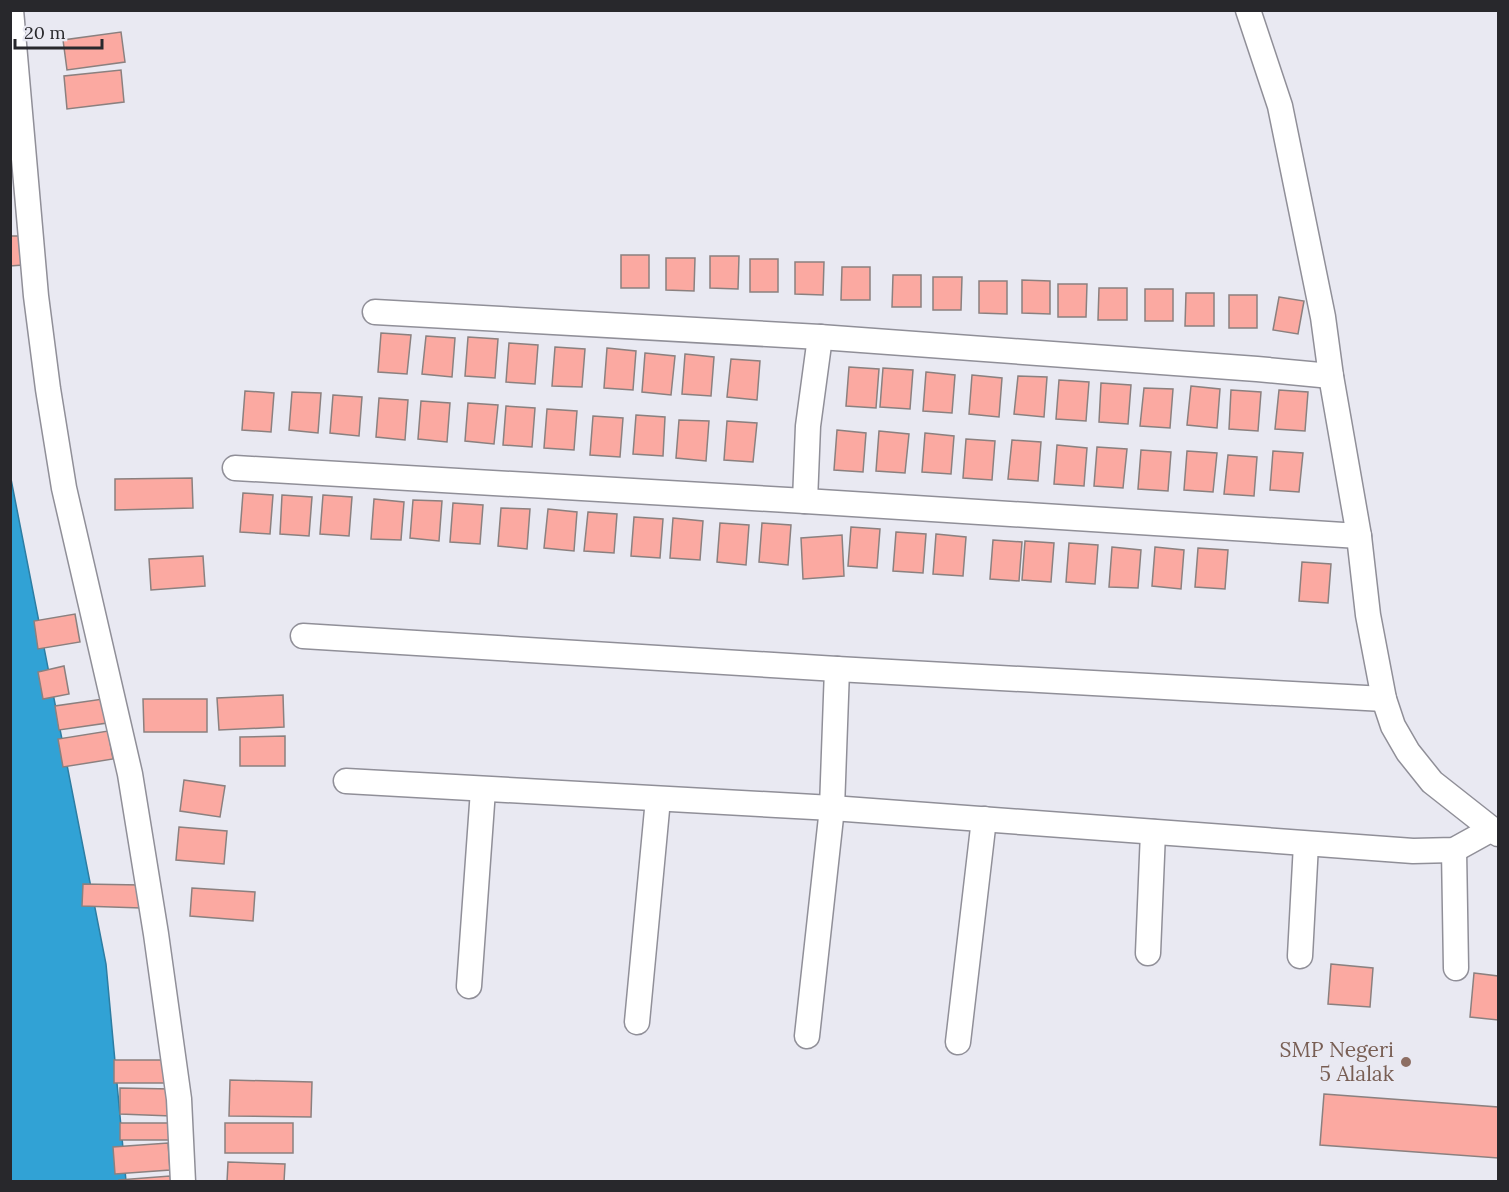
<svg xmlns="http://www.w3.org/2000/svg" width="1509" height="1192" viewBox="0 0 1509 1192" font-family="Lora,serif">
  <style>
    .water { fill: #31a2d5; stroke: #2e7da2; stroke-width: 1.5 }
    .building { fill: #fba9a1; stroke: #8b807f; stroke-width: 1.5 }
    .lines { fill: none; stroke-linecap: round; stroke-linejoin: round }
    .minor-casing { stroke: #908f98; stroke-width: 27 }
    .minor { stroke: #fff; stroke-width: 24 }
    .education-dot { fill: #8d6e63; stroke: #e9e9f2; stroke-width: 2 }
    .labels { text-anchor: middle; stroke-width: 5; stroke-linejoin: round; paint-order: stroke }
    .education-label { font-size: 21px; fill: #785e54; stroke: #e9e9f2; text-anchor: end }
  </style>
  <rect width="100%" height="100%" fill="#e9e9f2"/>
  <!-- water -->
  <path class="water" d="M10 474 106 964 126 1181H11Z"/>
  <!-- building -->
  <g class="building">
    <path d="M121 32 125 62 67 70 63 40Z"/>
    <path d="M121 70 124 102 67 109 64 76Z"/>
    <path d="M10 236H21L23 265 10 266Z"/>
    <rect x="621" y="255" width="28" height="33"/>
    <path d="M710 256H739L738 289 710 288Z"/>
    <path d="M666 258H695L694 291 666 290Z"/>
    <rect x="750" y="259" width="28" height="33"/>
    <path d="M795 262H824L823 295 795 294Z"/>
    <path d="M842 267H870V300H841Z"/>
    <path d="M893 275H921V307H892Z"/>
    <path d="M933 277H962L961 310H933Z"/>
    <path d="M1022 280 1050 281V314L1022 313Z"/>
    <path d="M979 281H1007V314L979 313Z"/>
    <path d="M1058 284H1087L1086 317H1058Z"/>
    <path d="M1099 288H1127V320H1098Z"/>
    <rect x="1145" y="289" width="28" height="32"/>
    <path d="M1186 293H1214V326H1185Z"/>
    <rect x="1229" y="295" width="28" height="33"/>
    <path d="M1279 297 1304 301 1298 334 1273 330Z"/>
    <path d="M381 333 411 335 407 374 378 372Z"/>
    <path d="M426 336 455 338 452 377 422 374Z"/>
    <path d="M468 337 498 339 495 378 465 376Z"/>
    <path d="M509 343 538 345 535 384 506 382Z"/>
    <path d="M555 347 585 349 582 387 552 386Z"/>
    <path d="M607 348 636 351 633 390 604 388Z"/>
    <path d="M645 353 675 356 671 395 642 392Z"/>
    <path d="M685 354 714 357 711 396 682 394Z"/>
    <path d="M731 359 760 361 757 400 727 397Z"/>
    <path d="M849 367 879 369 876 408 846 406Z"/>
    <path d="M883 368 913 370 910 409 880 407Z"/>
    <path d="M926 372 955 375 952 413 923 411Z"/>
    <path d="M972 375 1002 378 999 417 969 414Z"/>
    <path d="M1018 376 1047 377 1044 417 1014 414Z"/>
    <path d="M1059 380 1089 382 1086 421 1056 419Z"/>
    <path d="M1101 383 1131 385 1128 424 1099 422Z"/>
    <path d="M1191 386 1220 389 1217 428 1187 425Z"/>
    <path d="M1144 388 1173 389 1170 428 1140 426Z"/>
    <path d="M1231 390 1261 392 1258 431 1229 429Z"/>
    <path d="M1279 390 1308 392 1305 431 1275 429Z"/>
    <path d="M245 391 274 393 271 432 242 430Z"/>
    <path d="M292 392 321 393 318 433 289 430Z"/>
    <path d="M333 395 362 397 359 436 330 433Z"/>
    <path d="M379 398 408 400 405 440 376 437Z"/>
    <path d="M421 401 450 403 447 442 418 439Z"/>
    <path d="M468 403 498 405 494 444 465 441Z"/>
    <path d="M506 406 535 408 532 447 503 445Z"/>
    <path d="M547 409 577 411 574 450 544 448Z"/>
    <path d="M636 415 665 417 663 456 633 454Z"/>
    <path d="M593 416 623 418 620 457 590 455Z"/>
    <path d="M679 420 709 421 706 461 676 458Z"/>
    <path d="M727 421 757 423 753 462 724 460Z"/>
    <path d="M837 430 866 433 863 472 834 470Z"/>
    <path d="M879 431 909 434 905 473 876 471Z"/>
    <path d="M925 433 954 436 951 474 922 472Z"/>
    <path d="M966 439 995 441 992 480 963 478Z"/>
    <path d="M1012 440 1041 442 1038 481 1008 479Z"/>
    <path d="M1057 445 1087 448 1084 486 1054 484Z"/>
    <path d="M1097 447 1127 449 1123 488 1094 486Z"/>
    <path d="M1141 450 1171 452 1168 491 1138 489Z"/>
    <path d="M1187 451 1217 453 1213 492 1184 490Z"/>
    <path d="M1273 451 1303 453 1299 492 1270 490Z"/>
    <path d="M1228 455 1257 457 1254 496 1224 494Z"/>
    <path d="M192 478 193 508 115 510V479Z"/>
    <path d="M243 493 273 495 270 534 240 532Z"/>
    <path d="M282 495 312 497 309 536 280 534Z"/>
    <path d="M323 495 352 497 349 536 320 534Z"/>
    <path d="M374 499 404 502 401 540 371 539Z"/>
    <path d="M413 500 442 501 439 541 410 538Z"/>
    <path d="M453 503 483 505 480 544 450 542Z"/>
    <path d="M501 508 530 509 527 549 498 546Z"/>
    <path d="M548 509 577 512 574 551 544 548Z"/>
    <path d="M588 512 617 514 614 553 584 551Z"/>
    <path d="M634 517 663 519 660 558 631 556Z"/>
    <path d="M673 518 703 521 700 560 670 558Z"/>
    <path d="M720 523 749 525 746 565 717 562Z"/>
    <path d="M762 523 791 525 788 565 759 562Z"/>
    <path d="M851 527 880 529 877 568 848 566Z"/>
    <path d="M896 532 926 534 923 573 893 571Z"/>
    <path d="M936 534 966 537 963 576 933 574Z"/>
    <path d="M842 535 844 576 803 579 801 538Z"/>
    <path d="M993 540 1022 542 1019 581 990 579Z"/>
    <path d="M1025 541 1054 543 1051 582 1022 580Z"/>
    <path d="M1069 543 1098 545 1095 584 1066 582Z"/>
    <path d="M1112 547 1141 550 1138 588 1109 587Z"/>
    <path d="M1155 547 1184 550 1181 589 1152 586Z"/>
    <path d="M1198 548 1228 550 1225 589 1195 587Z"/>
    <path d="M203 556 205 586 151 590 149 559Z"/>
    <path d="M1302 562 1331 564 1328 603 1299 601Z"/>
    <path d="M75 614 80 642 38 649 34 621Z"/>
    <path d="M64 666 69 694 43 699 38 672Z"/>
    <path d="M283 695 284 727 219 730 217 698Z"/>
    <path d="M103 699 107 723 59 730 55 706Z"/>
    <path d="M143 699H207V732H144Z"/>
    <path d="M108 731 113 759 63 767 58 739Z"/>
    <path d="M285 736V766H240V737Z"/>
    <path d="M184 780 225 786 220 817 180 811Z"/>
    <path d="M179 827 227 831 224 864 176 860Z"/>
    <path d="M83 884 141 885V908L82 906Z"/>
    <path d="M192 888 255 892 253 921 190 916Z"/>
    <path d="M1331 964 1373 968 1370 1007 1328 1004Z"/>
    <path d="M1474 973 1498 976V1020L1470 1017Z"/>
    <path d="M114 1060H171L172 1083H114Z"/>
    <path d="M230 1080 312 1082 311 1117 229 1116Z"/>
    <path d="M120 1088 171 1089V1116L120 1114Z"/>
    <path d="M1324 1094 1498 1107V1158L1320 1145Z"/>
    <path d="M120 1123H174L175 1140H120Z"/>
    <rect x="225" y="1123" width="68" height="30"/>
    <path d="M168 1143 170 1170 115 1174 113 1147Z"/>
    <path d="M228 1162 285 1164 284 1182H227Z"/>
    <path d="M170 1176 171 1182H119V1180Z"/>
  </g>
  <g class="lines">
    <!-- minor casing -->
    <g class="minor-casing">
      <g id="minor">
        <path d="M11 10 36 296 48 389 64 488 130 774 156 934 179 1099 183 1182"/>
        <path d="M1248 10 1280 106 1323 317 1331 376 1359 536 1368 615 1384 699 1393 726 1408 752 1432 782 1498 834"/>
        <path d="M375 312 820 337 1257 369 1331 376"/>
        <path d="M235 468 805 501 1359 536"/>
        <path d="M805 501 808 426 820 337"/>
        <path d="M303 636 837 669 1384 699"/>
        <path d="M346 781 832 808 1413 851 1454 850 1492 829"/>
        <path d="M1454 850 1456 968"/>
        <path d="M1148 953 1153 832"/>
        <path d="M1300 956 1306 844"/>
        <path d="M469 986 483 790"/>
        <path d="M637 1022 658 799"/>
        <path d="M807 1036 832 808 837 669"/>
        <path d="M958 1042 984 819"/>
      </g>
    </g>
    <!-- minor -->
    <use href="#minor" class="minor"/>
  </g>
  <!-- markers -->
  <circle class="education-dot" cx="1406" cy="1062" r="6"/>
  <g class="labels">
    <!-- education labels -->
    <g class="education-label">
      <text x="1394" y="1057">SMP Negeri<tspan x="1394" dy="24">5 Alalak</tspan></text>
    </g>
  </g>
  <!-- border -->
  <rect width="1509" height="1192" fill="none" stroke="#28282c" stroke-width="24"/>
  <!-- scale -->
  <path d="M15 39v9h87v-9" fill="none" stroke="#28282c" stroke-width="3"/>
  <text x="24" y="39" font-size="18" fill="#28282c" stroke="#e9e9f2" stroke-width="4.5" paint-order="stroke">20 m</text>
</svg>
